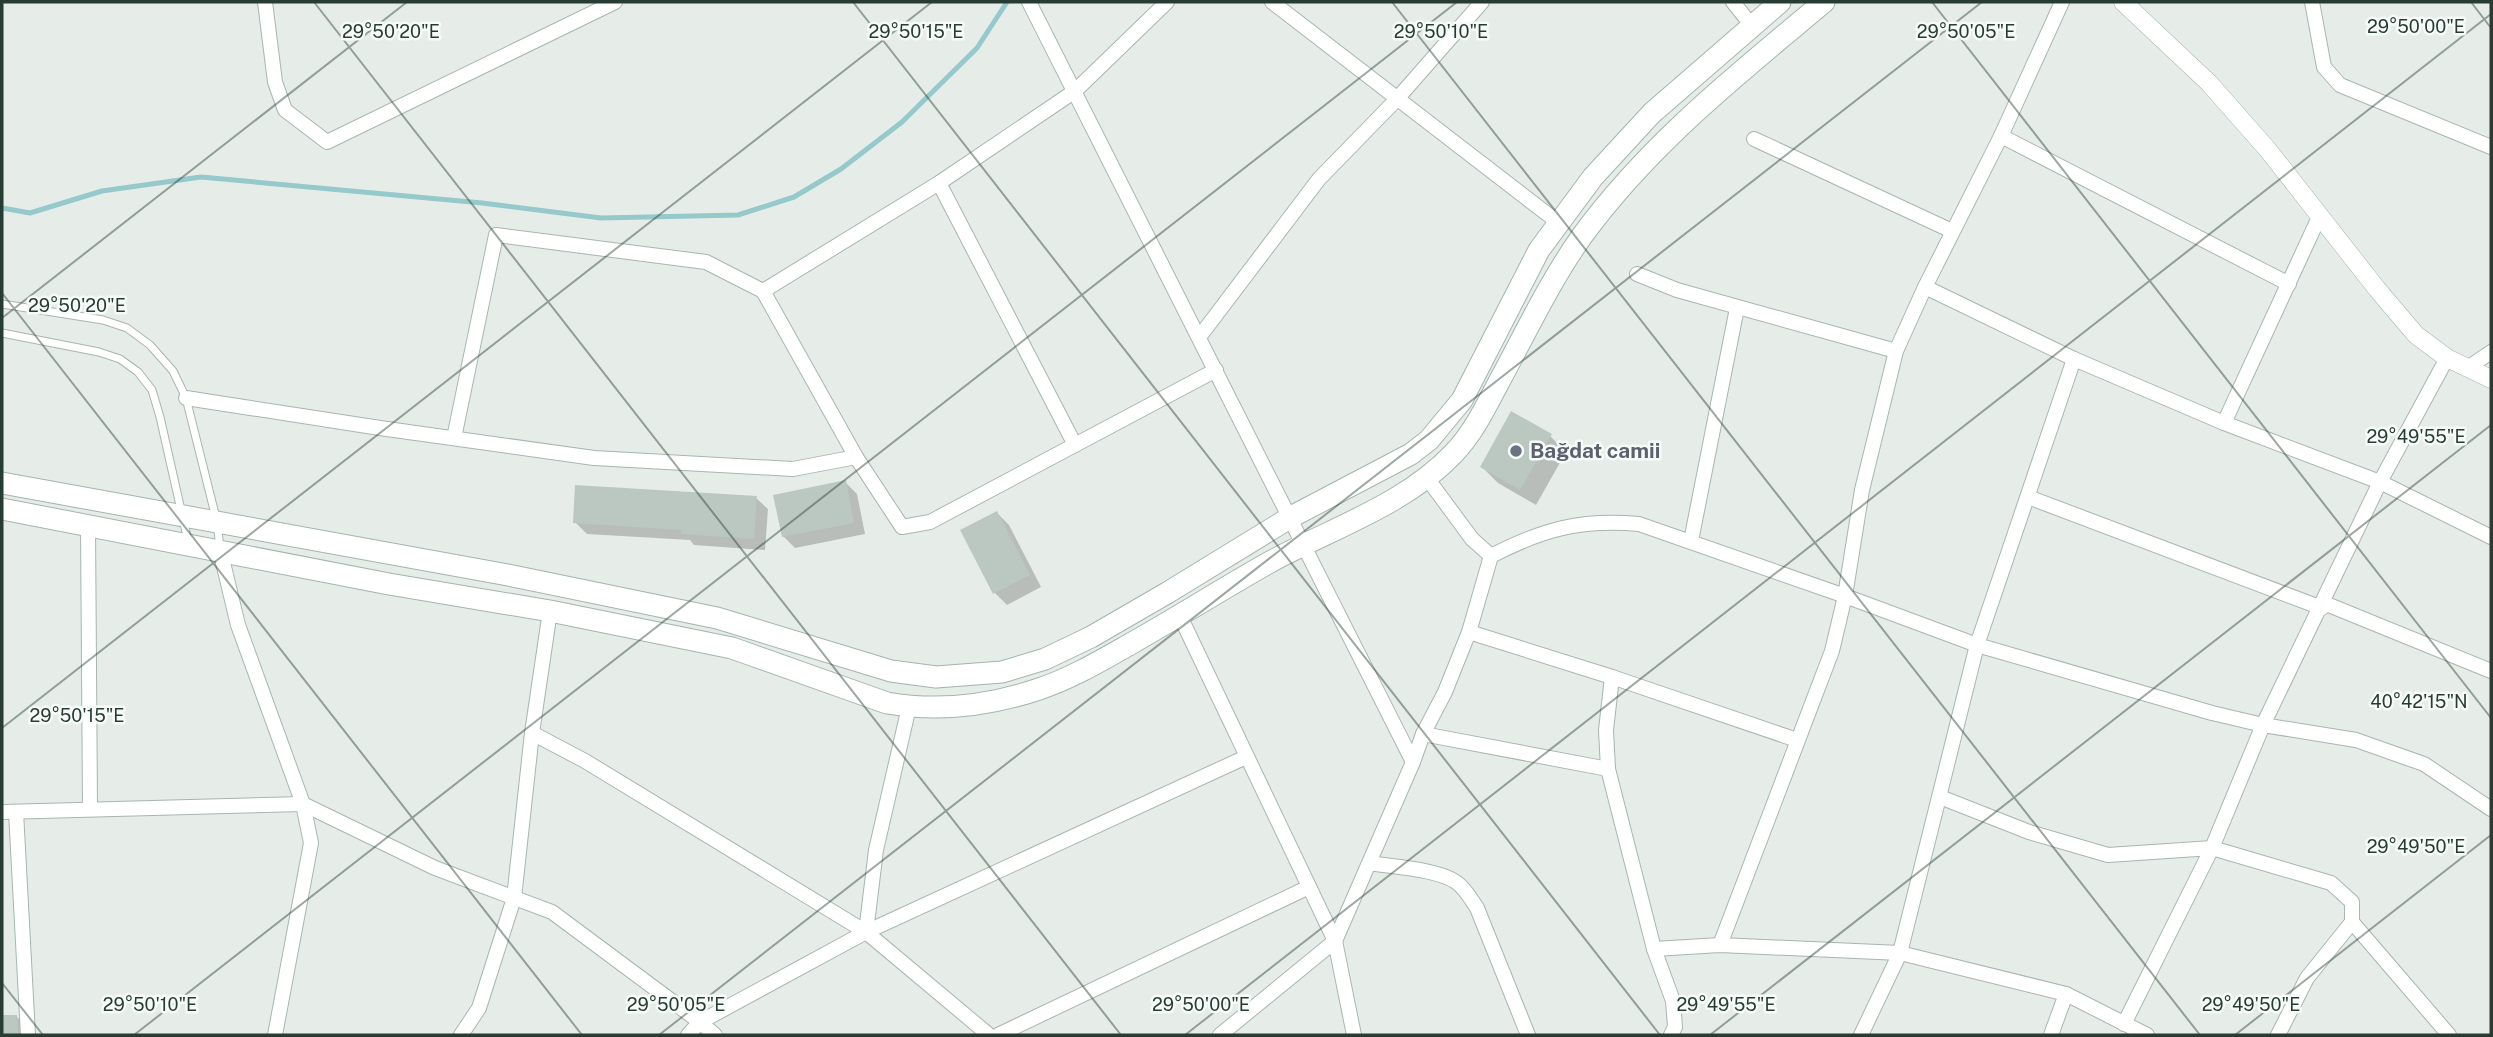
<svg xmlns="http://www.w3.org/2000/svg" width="2493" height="1037" viewBox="0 0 2493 1037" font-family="'Public Sans',sans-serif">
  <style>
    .shadow { fill: #0003 }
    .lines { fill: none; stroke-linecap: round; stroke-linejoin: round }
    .stream { stroke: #95c9cb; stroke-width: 5 }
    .building { fill: #bbc8c2 }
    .service-casing { stroke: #a9b5af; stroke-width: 9 }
    .minor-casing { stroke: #a9b5af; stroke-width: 16 }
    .tertiary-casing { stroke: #a9b5af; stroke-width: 19 }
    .secondary-casing { stroke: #a2b5ac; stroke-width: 23 }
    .service { stroke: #fff; stroke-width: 7 }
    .minor { stroke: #fff; stroke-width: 14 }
    .tertiary { stroke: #fff; stroke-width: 18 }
    .secondary { stroke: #fff; stroke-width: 21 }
    .ticks { fill: none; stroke: #273d34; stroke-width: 2; stroke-opacity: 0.45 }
    .worship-dot { fill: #6b7280; stroke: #f6faf8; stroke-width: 2.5 }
    .labels { text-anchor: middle; stroke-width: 5; stroke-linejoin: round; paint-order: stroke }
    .worship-label { font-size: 21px; font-weight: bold; fill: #5b616d; stroke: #f6faf8; text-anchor: start }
    .ticks-label { font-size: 18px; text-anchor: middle; fill: #273d34; stroke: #f6faf8; stroke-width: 5; stroke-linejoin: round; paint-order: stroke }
  </style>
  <rect width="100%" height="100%" fill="#e6ede9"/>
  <!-- shadow -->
  <g class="shadow">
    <path d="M1550 436 1566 452 1536 505 1498 483 1482 467Z"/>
    <path d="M845 482 857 494 865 534 795 548 783 536Z"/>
    <path d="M756 498 768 509 765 550 694 545 690 540 587 534 575 522Z"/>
    <path d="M997 513 1009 525 1041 587 1007 605 995 593 963 531Z"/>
    <path d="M2 1017H17L26 1026 27 1035H2Z"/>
  </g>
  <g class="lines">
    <!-- stream -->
    <path class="stream" d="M2 208 30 213 102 191 201 177 482 203 601 218 738 215 794 197 841 169 902 122 977 48 1007 2"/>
  </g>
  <!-- building -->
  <g class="building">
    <path d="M1511 411 1552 434 1520 490 1480 467Z"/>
    <path d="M846 480 854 523 782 537 773 495Z"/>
    <path d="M575 485 757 496 754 539 681 534V530L573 523Z"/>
    <path d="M997 511 1030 575 993 594 960 530Z"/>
    <path d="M2 1015H17L18 1035H2Z"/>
  </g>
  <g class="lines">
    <!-- service casing -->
    <g class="service-casing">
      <g id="service">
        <path d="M2 304 103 320 127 328 150 345 173 371 186 398 217 522 220 549"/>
        <path d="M2 333 99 352 120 359 138 372 152 390 160 417 188 541"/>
      </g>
    </g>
    <!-- minor casing -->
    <g class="minor-casing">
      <g id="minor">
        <path d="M265 2 275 82 285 110 327 142 615 2"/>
        <path d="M1029 2 1413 762"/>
        <path d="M1167 2 1075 91 939 183 763 291 856 457 902 527 930 522 1216 370"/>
        <path d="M1272 2 1559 223"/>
        <path d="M1733 2 1752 26"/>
        <path d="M2312 2 2324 67 2340 85 2491 147"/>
        <path d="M2001 136 2289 284"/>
        <path d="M1754 139 1952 231"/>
        <path d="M939 183 1075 445"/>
        <path d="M1637 274 1677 290 1896 351"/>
        <path d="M1925 287 2074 359 2224 423 2380 482 2491 537"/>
        <path d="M1200 336 1319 179 1397 99 1482 2"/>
        <path d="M2469 367 2491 352"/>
        <path d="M186 398 380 428 594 458 793 469 856 457"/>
        <path d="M2224 423 2320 215"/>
        <path d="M454 438 496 235 706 262 763 291"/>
        <path d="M2028 497 2322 608"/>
        <path d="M88 525 90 808"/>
        <path d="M1691 541 1737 308"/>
        <path d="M220 550 238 625 303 804 311 843 275 1035"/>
        <path d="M1491 556C1543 529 1581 519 1639 524L1845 596 1977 645 2212 713 2263 725 2356 740 2424 764 2491 809"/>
        <path d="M2324 603 2491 671"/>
        <path d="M1180 616 1335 941 1354 1035"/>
        <path d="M1469 632 1612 677 1797 740"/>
        <path d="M1612 677 1606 730 1608 769 1654 949 1673 1001 1675 1027 1671 1035"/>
        <path d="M532 733 585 761 866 932 989 1035"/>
        <path d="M1423 734 1608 769"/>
        <path d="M1940 797 2029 832 2108 855 2212 848 2331 883 2352 902V922L2449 1035"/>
        <path d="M2 812 303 804 435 868 552 912 700 1022 715 1035"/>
        <path d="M16 812 28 1035"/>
        <path d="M1370 863C1393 867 1437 869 1456 882 1465 888 1471 899 1477 908L1528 1035"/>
        <path d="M866 932 1246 757"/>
        <path d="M1720 945 1832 651 1845 596 1862 490 1896 351 1925 287 2001 136 2062 2"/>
        <path d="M1654 949 1720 945 1900 953 2066 994 2147 1035"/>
        <path d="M2124 1024 2212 848 2263 725 2380 482 2447 358"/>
        <path d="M461 1035 479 1008 514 898 532 733 550 611"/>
        <path d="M688 1035 700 1022 866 932 876 850 909 707"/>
        <path d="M998 1035 1309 887"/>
        <path d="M1220 1035 1335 941 1413 762 1423 734 1445 692 1469 632 1491 556 1472 539 1427 478"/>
        <path d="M1861 1035 1900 953 1977 645 2074 359"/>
        <path d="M2051 1035 2066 994"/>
        <path d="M2278 1035 2307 978 2352 922"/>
      </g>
    </g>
    <!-- tertiary casing -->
    <g class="tertiary-casing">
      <path id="tertiary" d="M2123 2 2209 83 2268 150 2377 289 2416 335 2447 358 2491 379"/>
    </g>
    <!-- secondary casing -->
    <g class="secondary-casing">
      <g id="secondary">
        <path d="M2 483 508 575 717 618 891 671 936 677 1002 672 1045 659 1091 637 1167 593 1291 517 1411 454 1429 440 1462 400 1539 250 1593 177 1652 113 1780 2"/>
        <path d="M2 509 389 584 550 611 732 648 887 703C939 712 989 706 1039 689 1072 678 1102 660 1132 643 1178 617 1224 588 1270 562 1332 528 1405 505 1454 453 1474 432 1486 406 1500 380 1526 332 1550 281 1582 236 1649 144 1738 74 1824 2"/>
      </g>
    </g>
    <!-- service -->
    <use href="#service" class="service"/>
    <!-- minor -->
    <use href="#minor" class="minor"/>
    <!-- tertiary -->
    <use href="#tertiary" class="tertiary"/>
    <!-- secondary -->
    <use href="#secondary" class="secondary"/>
  </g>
  <!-- ticks -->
  <path class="ticks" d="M314 2 1121 1035M853 2 1660 1035M1392 2 2200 1035M1932 2 2491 718M2471 2 2491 28M2 293 582 1035M2 318 407 2M2 728 932 2M2 983 43 1035M134 1035 1457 2M659 1035 1982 2M1185 1035 2491 14M1710 1035 2491 425M2235 1035 2491 835"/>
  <!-- markers -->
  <circle class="worship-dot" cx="1516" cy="451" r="7"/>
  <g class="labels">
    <!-- worship labels -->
    <g class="worship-label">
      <text x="1530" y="458">Bağdat camii</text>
    </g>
  </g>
  <g class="ticks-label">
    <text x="2416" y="33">29°50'00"E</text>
    <text x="391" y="38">29°50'20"E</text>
    <text x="916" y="38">29°50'15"E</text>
    <text x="1966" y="38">29°50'05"E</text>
    <text x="1441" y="38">29°50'10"E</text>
    <text x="77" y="312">29°50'20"E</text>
    <text x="2416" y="443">29°49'55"E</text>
    <text x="2419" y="708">40°42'15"N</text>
    <text x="77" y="722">29°50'15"E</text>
    <text x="2416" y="853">29°49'50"E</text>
    <text x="150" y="1011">29°50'10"E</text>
    <text x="676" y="1011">29°50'05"E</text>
    <text x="1201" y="1011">29°50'00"E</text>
    <text x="1726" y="1011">29°49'55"E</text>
    <text x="2251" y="1011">29°49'50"E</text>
  </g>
  <!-- border -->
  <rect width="2493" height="1037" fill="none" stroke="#273d34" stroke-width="7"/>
</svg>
